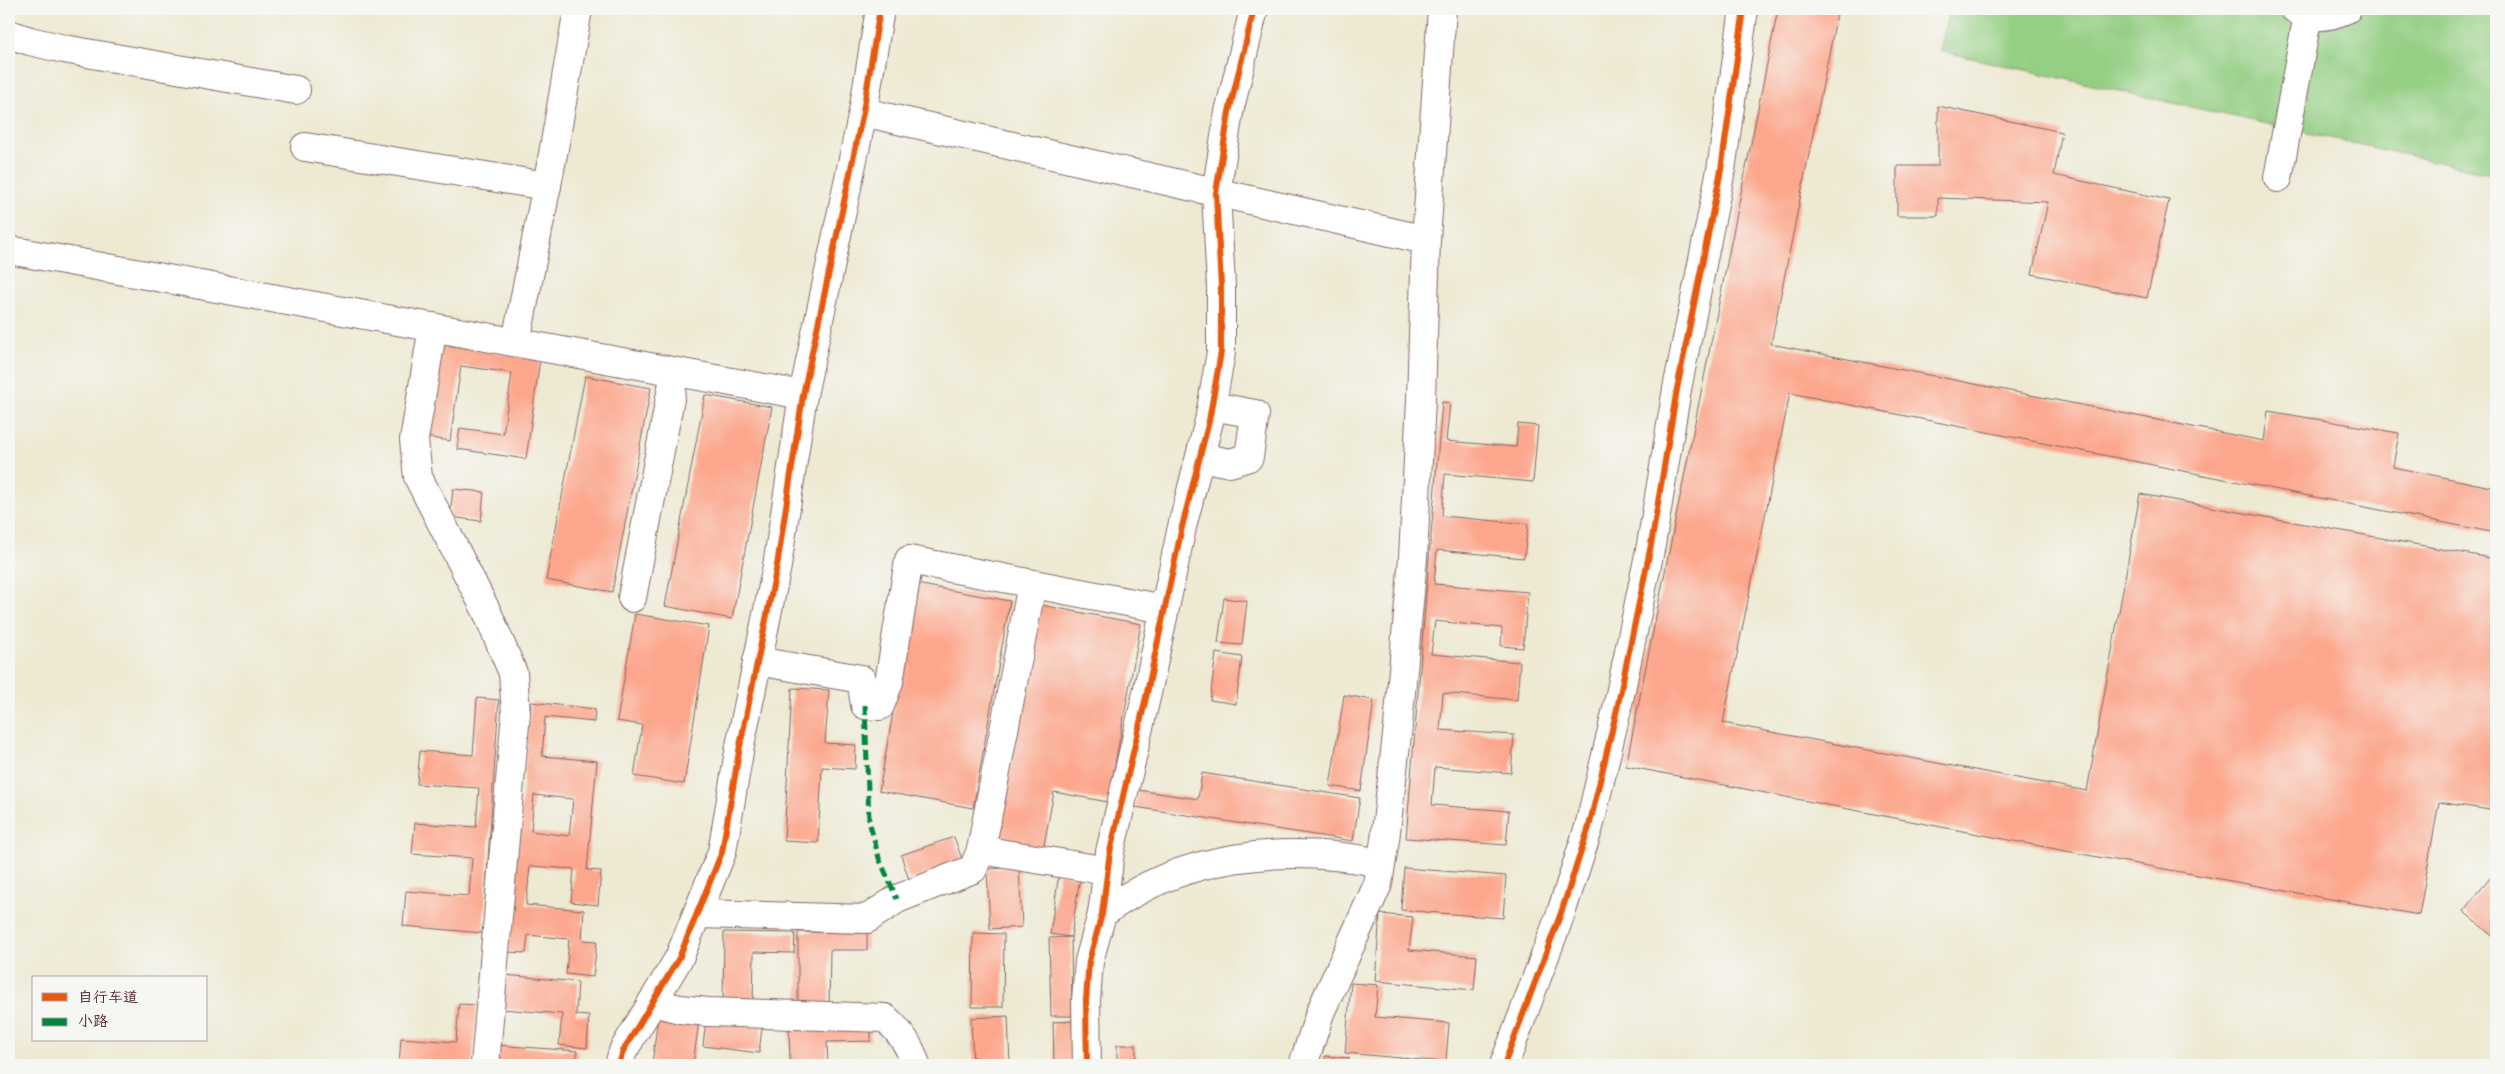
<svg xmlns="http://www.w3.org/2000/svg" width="2505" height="1074" viewBox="0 0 2505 1074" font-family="'Patrick Hand','LXGW WenKai TC',sans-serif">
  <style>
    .green { fill: #94cf84; stroke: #6f7758 }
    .building { fill: #fca78d; fill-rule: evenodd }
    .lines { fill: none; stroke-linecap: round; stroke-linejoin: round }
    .minor-casing { stroke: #836665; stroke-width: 30 }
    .minor { stroke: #fff; stroke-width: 28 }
    .quiet { stroke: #00873e; stroke-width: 5; stroke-dasharray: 10 5; stroke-linecap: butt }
    .cycleway-casing { stroke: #f6f6f2; stroke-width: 9 }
    .cycleway { stroke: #e8590c; stroke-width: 6 }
  </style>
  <rect width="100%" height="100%" fill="#f6f6f2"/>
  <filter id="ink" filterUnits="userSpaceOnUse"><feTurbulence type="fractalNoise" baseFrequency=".02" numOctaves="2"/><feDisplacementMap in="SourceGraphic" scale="10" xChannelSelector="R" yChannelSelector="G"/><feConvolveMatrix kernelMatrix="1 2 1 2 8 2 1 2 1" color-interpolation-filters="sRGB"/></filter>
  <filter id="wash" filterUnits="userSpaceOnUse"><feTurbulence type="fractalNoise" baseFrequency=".0096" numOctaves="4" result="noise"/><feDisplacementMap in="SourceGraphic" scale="20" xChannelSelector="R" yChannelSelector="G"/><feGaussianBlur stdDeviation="1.12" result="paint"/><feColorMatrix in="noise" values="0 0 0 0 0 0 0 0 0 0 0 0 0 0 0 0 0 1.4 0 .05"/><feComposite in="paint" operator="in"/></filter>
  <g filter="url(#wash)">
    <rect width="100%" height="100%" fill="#ede9d2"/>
    <!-- green -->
    <path class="green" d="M1949 9H2496V175L1940 51Z"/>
    <g id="blocks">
      <!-- building -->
      <g class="building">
        <path d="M1778 9H1838L1771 344 2264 441 2268 411 2399 433 2393 467 2496 488V533L1790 393 1723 723 2087 791 2140 494 2496 559V811L2439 802 2419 915 2076 853 1626 766Z"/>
        <path d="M1938 106 2062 132 2054 175 2169 200 2147 298 2032 274 2048 202 1938 198V216H1897V166H1938Z"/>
        <path d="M439 344 540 359 526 459 457 449 460 428 503 434 512 373 461 366 450 441 425 437Z"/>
        <path d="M585 376 651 388 612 592 546 580Z"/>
        <path d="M705 395 772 407 732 619 665 606Z"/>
        <path d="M1442 402 1450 403 1446 441 1516 447 1518 424 1538 426 1533 482 1445 474 1442 516 1528 524 1524 558 1437 550 1434 584 1528 592 1523 648 1501 646 1502 628 1435 621 1431 654 1520 662 1517 700 1443 693 1440 730 1514 735 1511 773 1435 767 1432 805 1509 811 1506 845 1406 838Z"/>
        <path d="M453 489 484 492 481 521 450 517Z"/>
        <path d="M916 584 1010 601 973 808 879 791Z"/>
        <path d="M1224 598 1247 601 1242 645 1218 643Z"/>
        <path d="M1041 605 1141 624 1108 802 1054 792 1043 850 997 841Z"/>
        <path d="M635 614 709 626 684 784 634 776 642 725 617 721Z"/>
        <path d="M1216 653 1242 657 1236 704 1210 700Z"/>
        <path d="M792 688 829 690 825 743 856 745 855 769 822 767 818 843 784 841Z"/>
        <path d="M1344 695 1374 700 1361 791 1330 786Z"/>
        <path d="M477 698 499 700 483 933 403 926 406 891 469 896 472 858 412 854 415 823 476 827 479 788 417 784 420 751 473 755Z"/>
        <path d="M531 702 595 709 594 722 545 717 542 756 597 761 587 870 601 871 598 905 571 902 574 869 530 866 526 905 584 910 582 940 597 941 593 977 566 974 569 939 528 935 526 953 508 952ZM534 795 573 799 569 836 531 831Z"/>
        <path d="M1202 773 1360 798 1353 841 1135 807 1138 790 1198 799Z"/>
        <path d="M954 837 963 862 909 880 901 855Z"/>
        <path d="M1019 867 1022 927 990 929 987 869Z"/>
        <path d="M1404 868 1506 876 1503 918 1401 910Z"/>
        <path d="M2496 871V939L2463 911Z"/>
        <path d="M1059 874 1080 877 1071 937 1072 1016H1051L1049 938 1071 937 1050 934Z"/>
        <path d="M1380 914 1413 917 1409 950 1477 956 1474 990 1375 981Z"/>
        <path d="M724 932 795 933 794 953 754 952 753 1004H723Z"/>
        <path d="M798 932 867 933V950H830L829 1006 798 1005Z"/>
        <path d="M973 933 1004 934 1003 1007H972Z"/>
        <path d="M505 975 578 982 576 1015 589 1016 587 1048 559 1045 562 1014 502 1009Z"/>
        <path d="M1351 983 1378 985 1375 1017 1449 1023 1446 1062 1345 1053Z"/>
        <path d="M459 1004 477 1005 472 1065H399L401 1038 456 1042Z"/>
        <path d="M658 1016 699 1021 693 1065H652Z"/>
        <path d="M1008 1016 1010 1065H973L971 1018Z"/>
        <path d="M706 1020 762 1027 759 1053 703 1046Z"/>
        <path d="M1072 1021 1074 1065H1054L1053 1022Z"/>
        <path d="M871 1023V1041L827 1042 828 1065H790L789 1025Z"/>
        <path d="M496 1045 577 1051V1065H495Z"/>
        <rect x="1117" y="1045" width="19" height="20"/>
        <path d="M1325 1056 1349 1058V1065H1324Z"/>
      </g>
    </g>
  </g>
  <g filter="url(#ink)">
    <use href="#blocks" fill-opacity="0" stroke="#836665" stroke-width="1"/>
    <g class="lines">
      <!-- minor casing -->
      <g class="minor-casing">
        <g id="minor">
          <path d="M2295 9C2312 20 2329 17 2347 9"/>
          <path d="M9 34 30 41 64 49 296 90"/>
          <path d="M863 112 1426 240"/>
          <path d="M305 147 547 186"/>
          <path d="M2278 178 2308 14"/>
          <path d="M9 250 803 395"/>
          <path d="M433 327 414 440 418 477 487 612 513 673 516 713 485 1065"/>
          <path d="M516 342 553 154 578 9"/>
          <path d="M1200 457 1230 463 1249 457 1255 414 1212 406"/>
          <path d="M632 598 675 372"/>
          <path d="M757 661 861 679 865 705 880 706 889 682 909 560 1164 609"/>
          <path d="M981 850 1108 871"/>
          <path d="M699 914 867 919 897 899 973 869 981 850 1032 584"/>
          <path d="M1102 914C1182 853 1286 844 1381 863"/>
          <path d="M652 1002 680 1009 708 1012 885 1018C900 1031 910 1045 916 1065"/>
          <path d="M619 1065 623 1051 679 958 722 852 740 746 777 566 803 395 863 112 880 9"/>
          <path d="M1087 1065 1086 1000 1089 961 1102 914 1110 852 1147 693 1182 527 1209 421 1221 352V286L1216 193 1229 112 1254 9"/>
          <path d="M1303 1065 1320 1013 1378 884 1385 840 1398 726 1413 558 1421 400 1426 240 1442 9"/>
          <path d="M1504 1065 1561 913 1589 827 1617 709 1651 545 1677 389 1721 170 1744 9"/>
        </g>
      </g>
      <!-- minor -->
      <use href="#minor" class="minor"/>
      <!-- quiet -->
      <path class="quiet" d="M865 705 869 821 879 858 897 899"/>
      <!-- cycleway casing -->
      <g class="cycleway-casing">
        <g id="cycleway">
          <path d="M619 1065 623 1051 679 958 722 852 740 746 777 566 803 395 863 112 880 9"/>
          <path d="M1087 1065 1086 1000 1089 961 1102 914 1110 852 1147 693 1182 527 1209 421 1221 352V286L1216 193 1229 112 1254 9"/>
          <path d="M1504 1065 1561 913 1589 827 1617 709 1651 545 1677 389 1721 170 1744 9"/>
        </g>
      </g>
      <!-- cycleway -->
      <use href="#cycleway" class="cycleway"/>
    </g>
  </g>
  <!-- margin -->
  <rect width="2505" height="1074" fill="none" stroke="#f6f6f2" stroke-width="30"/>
  <!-- legend -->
  <rect x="32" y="976" width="175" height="65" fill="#f6f6f2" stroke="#b1a0a2"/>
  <rect x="42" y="993" width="25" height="8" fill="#e8590c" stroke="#b1a0a2"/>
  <text x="78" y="1002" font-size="15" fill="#4a1f2b">自行车道</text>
  <rect x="42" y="1018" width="25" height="8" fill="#00873e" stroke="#b1a0a2"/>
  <text x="78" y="1026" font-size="15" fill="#4a1f2b">小路</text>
</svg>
